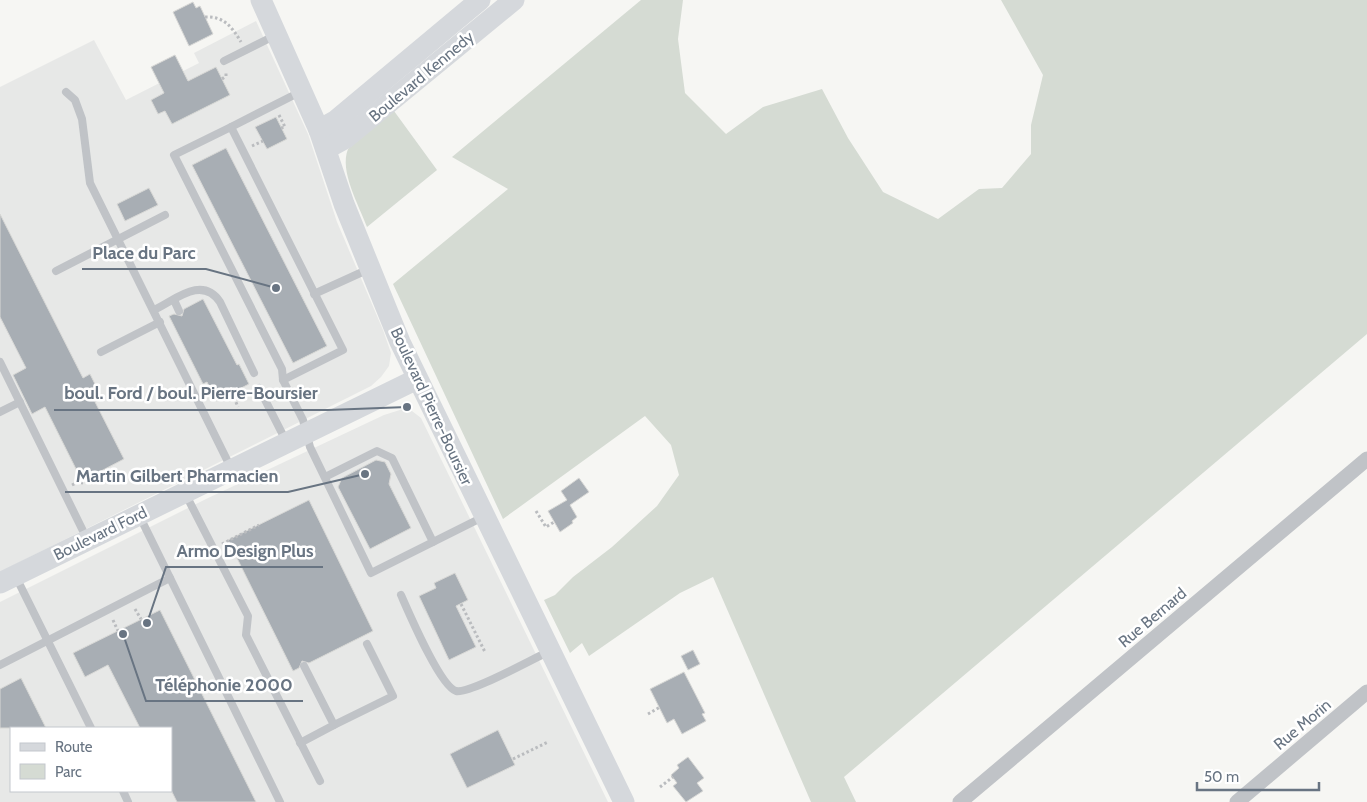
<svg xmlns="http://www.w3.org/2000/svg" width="1367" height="802" viewBox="0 0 1367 802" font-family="Cabin,sans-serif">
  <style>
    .built { fill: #e7e8e7; fill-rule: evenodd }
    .green { fill: #d5dbd3 }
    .building { fill: #a8aeb4; stroke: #d8d8d6 }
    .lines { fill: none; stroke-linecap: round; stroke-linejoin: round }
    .path { stroke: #babcbf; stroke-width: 3; stroke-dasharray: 2.5 2.5; stroke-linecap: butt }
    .lane { stroke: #c0c3c7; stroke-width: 8 }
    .street { stroke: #c0c3c7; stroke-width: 15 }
    .secondary { stroke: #d5d8dc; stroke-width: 21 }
    .labels { text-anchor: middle; stroke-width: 5; stroke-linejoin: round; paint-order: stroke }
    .street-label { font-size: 16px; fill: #687482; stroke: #fff }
    .leader { fill: none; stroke: #687482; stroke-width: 2 }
    .callout-dot { fill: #687482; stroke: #fff; stroke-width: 2 }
    .callout-label { font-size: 18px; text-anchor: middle; font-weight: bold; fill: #687482; stroke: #fff; stroke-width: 5; stroke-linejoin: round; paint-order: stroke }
  </style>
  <rect width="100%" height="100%" fill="#f6f6f3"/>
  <!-- built -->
  <g class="built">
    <path d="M256 21 308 134 337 222 383 330 391 353 389 366 381 377 371 386 0 572V87L94 40 126 100 199 63 194 53Z"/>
    <path d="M403 409 412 411 421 418 608 802H0V602L206 499 384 415ZM11 728H171V791H11Z"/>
  </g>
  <!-- green -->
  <g class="green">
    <path d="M641 0H683L678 39 685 93 726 134 763 107 822 89 848 138 883 192 938 219 979 189 1002 188 1031 154V125L1043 75 1001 0H1367V334L844 777 856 802H811L713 577 680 593 589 656 582 643 570 653 544 600 555 595 573 577 612 547 657 506 679 475 671 445 645 416 503 519 393 284 508 189 452 157Z"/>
    <path d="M394 111 437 170 367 227C359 205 339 171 348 149Z"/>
  </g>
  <!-- building -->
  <g class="building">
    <path d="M193 2 196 8 200 6 213 34 189 46 173 12Z"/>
    <path d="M175 55 188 81 216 67 230 95 172 124 165 111 158 114 151 100 164 93 151 67Z"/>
    <path d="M276 117 287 139 267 149 255 127Z"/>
    <path d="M226 148 327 346 293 363 192 165Z"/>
    <path d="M149 188 158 205 125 221 117 204Z"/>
    <path d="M0 214 83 378 90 374 97 388 90 392 124 459 82 481 45 407 32 414 13 375 26 368 0 317Z"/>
    <path d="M203 299 237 365 239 364 249 384 216 401 207 382 203 384 169 316 174 314 182 316 184 309Z"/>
    <path d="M376 460 385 462 391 474 389 484 411 528 370 549 338 487 342 478Z"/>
    <path d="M579 478 589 492 570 505 577 517 572 521 573 523 560 532 548 511 567 500 561 491Z"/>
    <path d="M309 500 373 631 309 663 302 661 299 668 293 671 228 540Z"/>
    <path d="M455 573 468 600 456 606 476 647 449 660 419 596 436 588 434 583Z"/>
    <path d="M160 610 256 802H177L171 790V728H140L108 665 85 677 73 653Z"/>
    <path d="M693 650 700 664 688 670 681 656Z"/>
    <path d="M684 672 705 713 702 714 706 721 682 734 674 719 667 723 650 689Z"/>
    <path d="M21 678 46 728H0V689Z"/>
    <path d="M498 730 515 765 467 788 450 754Z"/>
    <path d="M688 757 704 778 697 783 703 791 686 802 673 786 677 783 671 775 679 768 677 765Z"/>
  </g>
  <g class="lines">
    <!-- path -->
    <g class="path">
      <path d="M205 17C224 16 232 27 241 42"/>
      <path d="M222 79 226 76V72"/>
      <path d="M279 115 285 127 281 128"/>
      <path d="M252 146 263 141"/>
      <path d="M232 393 238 407"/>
      <path d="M72 485 80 481 82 483 105 472 104 470"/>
      <path d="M536 511 546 527 554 522"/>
      <path d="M222 544 259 525"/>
      <path d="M461 604 485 652"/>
      <path d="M135 609 141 619"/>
      <path d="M113 620 118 631"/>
      <path d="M648 714 660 707"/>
      <path d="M513 759 548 742"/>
      <path d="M660 787 673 777"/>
    </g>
    <!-- lane -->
    <g class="lane">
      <path d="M224 61 276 35"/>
      <path d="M66 92 75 100 82 119 90 183 231 468"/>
      <path d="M300 92 231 127 343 350 283 380 303 420 310 447 371 573 483 517"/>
      <path d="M231 127 174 155 282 369 283 380"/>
      <path d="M56 271 165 215"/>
      <path d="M314 294 369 269"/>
      <path d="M174 300 179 311"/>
      <path d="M154 310C175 300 202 275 220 302L254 373"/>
      <path d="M101 352 160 322"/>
      <path d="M0 362 87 539"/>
      <path d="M259 388 286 441"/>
      <path d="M0 412 20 402"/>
      <path d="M325 477 377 451 392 458 433 542"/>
      <path d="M185 493 248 616 246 635 320 781"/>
      <path d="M16 577 91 728"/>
      <path d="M170 578 280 802"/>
      <path d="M401 595C409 613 440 686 456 691 470 694 532 659 548 652"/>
      <path d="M0 665 170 578 139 515"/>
      <path d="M334 725 393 696 367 644"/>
      <path d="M300 743 334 725 304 666"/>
      <path d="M123 791 128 802"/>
    </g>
    <!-- street -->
    <g class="street">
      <path d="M960 802 1367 459"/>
      <path d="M1237 802 1367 692"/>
    </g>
    <!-- secondary -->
    <g class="secondary">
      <path d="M261 0 319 130 344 204 400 342 624 802"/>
      <path d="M319 130 335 121 480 0"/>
      <path d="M326 149 346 138 514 0"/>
      <path d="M0 583 417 379"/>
    </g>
  </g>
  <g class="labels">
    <!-- street labels -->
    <g class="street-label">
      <text transform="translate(421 76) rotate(-40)" y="6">Boulevard Kennedy</text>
      <text transform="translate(432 406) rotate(65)" y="6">Boulevard Pierre-Boursier</text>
      <text transform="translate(100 533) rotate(-26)" y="6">Boulevard Ford</text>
      <text transform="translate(1152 617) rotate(-40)" y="6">Rue Bernard</text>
      <text transform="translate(1302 724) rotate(-40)" y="6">Rue Morin</text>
    </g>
  </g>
  <!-- callouts -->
  <path class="leader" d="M276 288L206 269H82M407 407L328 410H54M365 474L288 492H65M147 623L166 567H323M123 634L146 701H303"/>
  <g class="callout-dot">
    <circle cx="276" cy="288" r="5"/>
    <circle cx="407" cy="407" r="5"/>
    <circle cx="365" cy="474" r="5"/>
    <circle cx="147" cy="623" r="5"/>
    <circle cx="123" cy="634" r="5"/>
  </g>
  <g class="callout-label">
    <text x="144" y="259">Place du Parc</text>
    <text x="191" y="399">boul. Ford / boul. Pierre-Boursier</text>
    <text x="177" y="482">Martin Gilbert Pharmacien</text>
    <text x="245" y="557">Armo Design Plus</text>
    <text x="224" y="691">Téléphonie 2000</text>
  </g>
  <!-- legend -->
  <rect x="10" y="727" width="162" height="65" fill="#ffffff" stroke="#c3c7cd"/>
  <rect x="20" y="743" width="25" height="8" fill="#d5d8dc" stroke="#c3c7cd"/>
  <text x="55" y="752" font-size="15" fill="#687482">Route</text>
  <rect x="20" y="764" width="25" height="15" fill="#d5dbd3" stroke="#c3c7cd"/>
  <text x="55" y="777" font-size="15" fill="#687482">Parc</text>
  <!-- scale -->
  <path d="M1197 782v8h122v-8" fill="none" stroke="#687482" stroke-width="2.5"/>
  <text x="1204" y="782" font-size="15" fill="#687482" stroke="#ffffff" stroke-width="4" paint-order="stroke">50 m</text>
</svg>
